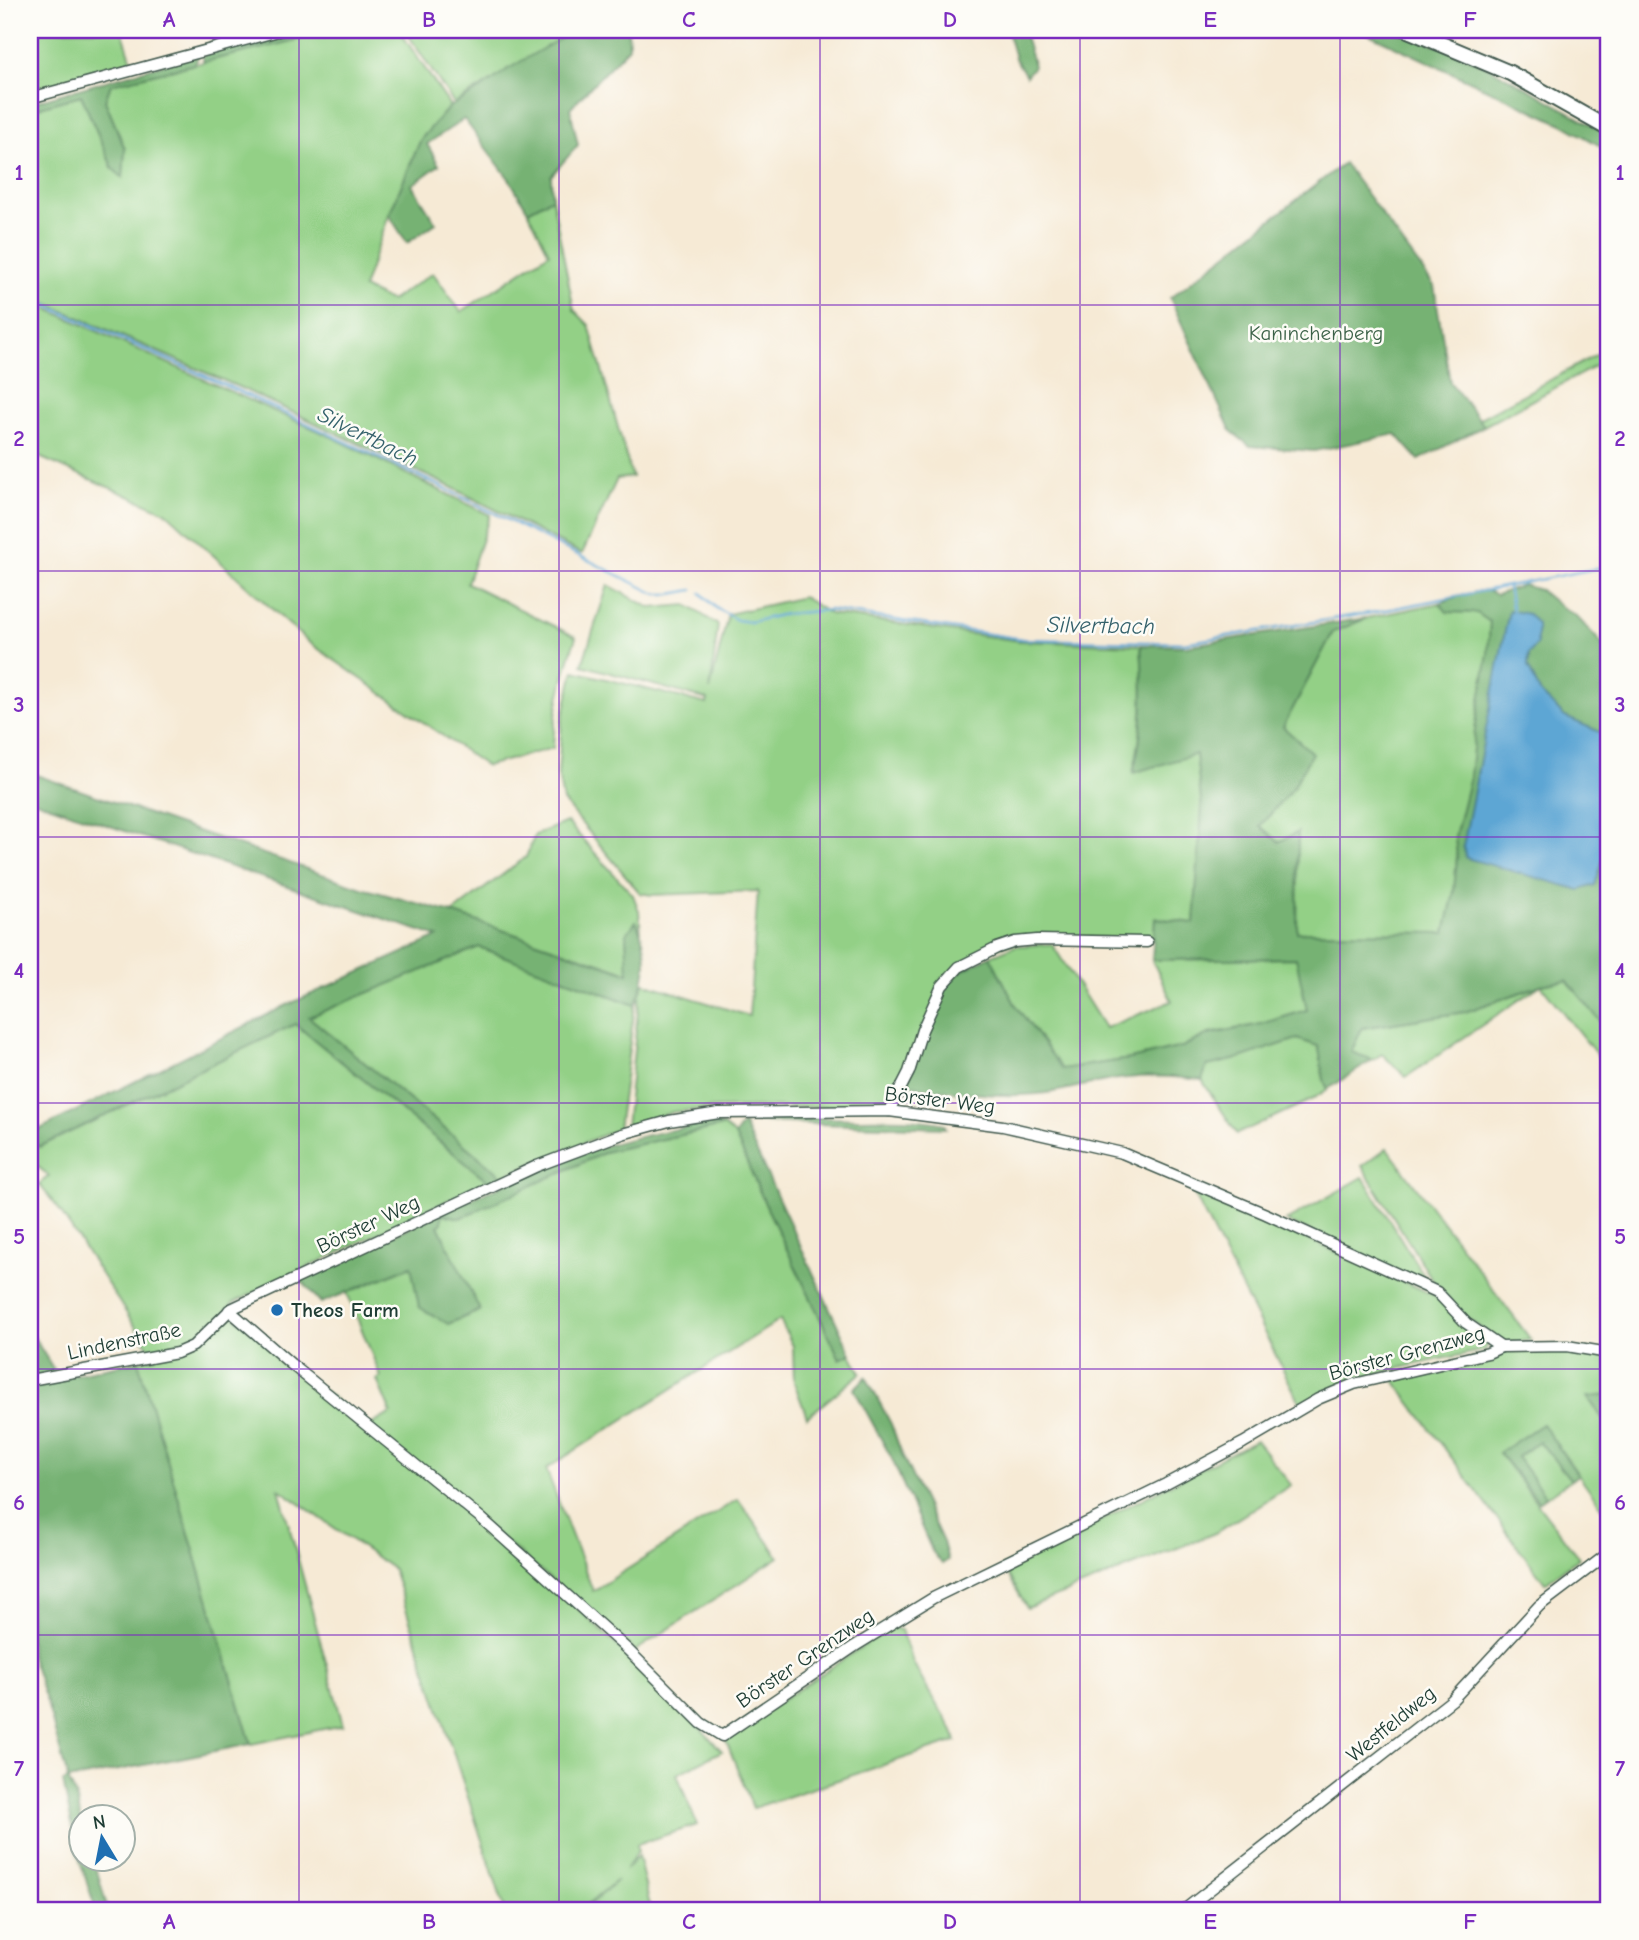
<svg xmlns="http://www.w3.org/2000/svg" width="1639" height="1940" viewBox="0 0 1639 1940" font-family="'Comic Neue',sans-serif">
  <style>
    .green { fill: #93d086; stroke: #59865d; stroke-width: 2 }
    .forest { fill: #76b273; stroke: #4a7854; stroke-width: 2 }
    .water { fill: #5da6d4; stroke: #3e7284; stroke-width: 2 }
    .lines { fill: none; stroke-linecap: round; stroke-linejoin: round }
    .stream { stroke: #5da6d4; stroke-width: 2.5 }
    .street-casing { stroke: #3f574c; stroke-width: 13 }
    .secondary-casing { stroke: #3f574c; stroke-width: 18 }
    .street { stroke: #fff; stroke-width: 10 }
    .secondary { stroke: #fff; stroke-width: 14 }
    .grid { fill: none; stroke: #7b2cbf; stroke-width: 2; stroke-opacity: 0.55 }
    .poi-dot { fill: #1f6fb2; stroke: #fdfcf7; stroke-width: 2.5 }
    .labels { text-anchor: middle; stroke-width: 5; stroke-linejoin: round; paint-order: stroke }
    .park-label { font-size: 21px; fill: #3c6248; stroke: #fdfcf7 }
    .street-label { font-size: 21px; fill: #1f3d34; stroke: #fdfcf7 }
    .poi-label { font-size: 21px; font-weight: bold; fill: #1f3d34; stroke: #fdfcf7; text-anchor: start }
    .water-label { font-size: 23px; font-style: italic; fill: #35626c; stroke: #fdfcf7 }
    .neatline { fill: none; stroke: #7b2cbf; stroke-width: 2.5 }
    .grid-label { font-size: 23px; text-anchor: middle; font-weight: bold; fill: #7b2cbf }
  </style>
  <rect width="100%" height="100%" fill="#fdfcf7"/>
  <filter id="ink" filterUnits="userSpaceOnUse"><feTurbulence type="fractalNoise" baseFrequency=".0143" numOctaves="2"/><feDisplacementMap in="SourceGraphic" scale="14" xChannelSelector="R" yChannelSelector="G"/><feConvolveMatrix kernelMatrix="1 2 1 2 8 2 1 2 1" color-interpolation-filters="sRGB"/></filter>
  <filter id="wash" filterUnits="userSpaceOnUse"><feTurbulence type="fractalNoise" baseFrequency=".00686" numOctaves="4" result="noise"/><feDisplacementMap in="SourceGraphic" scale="28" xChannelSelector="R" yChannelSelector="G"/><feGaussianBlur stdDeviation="1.57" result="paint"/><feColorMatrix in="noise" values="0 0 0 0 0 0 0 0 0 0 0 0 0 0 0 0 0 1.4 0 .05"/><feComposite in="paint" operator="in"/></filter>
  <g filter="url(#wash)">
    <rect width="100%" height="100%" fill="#f6ead5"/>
    <!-- green -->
    <g class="green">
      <path d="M30 30H122L134 67 30 95Z"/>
      <path d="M338 30H399L450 106 421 139 389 215 363 288 390 301 433 273 461 312 549 253 528 211 552 198 574 310 589 325 632 477 617 479 582 554 449 486 241 388 30 296V110L81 95 113 169 123 177 125 149 105 101 111 84Z"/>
      <path d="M405 30H562L561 38 454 104Z"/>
      <path d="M30 301 336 439 490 515 467 583 576 637C564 673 554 710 553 748L486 766 307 641 166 512 30 453Z"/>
      <path d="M1609 348V359L1484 426 1478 419Z"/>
      <path d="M608 585 651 608 687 605 718 625 710 690 728 614 803 597 830 614 1020 641 1141 645C1144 688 1144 730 1133 772L1196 754 1202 809 1194 924 1155 919 1154 940 1037 936 975 954 906 1068 887 1106 717 1108 673 1112 626 1127 640 992 644 983 749 1016 758 891 652 895 640 893 563 801 558 774 562 721 574 671 707 704 708 700 582 665Z"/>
      <path d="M1440 603 1447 612 1477 613 1490 622 1488 654 1475 730 1470 777 1455 837 1457 856 1454 892 1445 933 1297 932 1298 833 1279 842 1260 826 1293 788 1283 727 1333 632 1367 618Z"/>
      <path d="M567 822 633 895 639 911 641 932 636 922 626 935 629 973 452 913 526 857 535 835Z"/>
      <path d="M1052 944 1105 1028 1172 1001 1152 960 1297 958 1307 1010 1261 1024 1208 1034 1182 1047 1130 1059 1062 1069 1016 1006 990 956 1015 946Z"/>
      <path d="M479 947 635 1005 618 1129 502 1176 309 1017Z"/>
      <path d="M1567 980 1600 1020 1609 1016V1070L1541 985 1406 1077 1382 1054 1373 1060 1351 1052 1362 1028 1465 1012 1542 985Z"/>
      <path d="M295 1024 488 1181 233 1303 227 1310C396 1452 571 1589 722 1751L677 1774 697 1825 637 1844 638 1851 625 1870 638 1856 651 1910H581L589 1906 617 1880 587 1905 576 1910H505L393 1569 279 1489 343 1725 251 1744 138 1361 155 1357 58 1208 39 1184 49 1176 30 1160V1139L39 1147Z"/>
      <path d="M1297 1039 1318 1046C1323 1060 1320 1077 1328 1089L1311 1100 1237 1134 1202 1080 1207 1066 1233 1060Z"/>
      <path d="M723 1126 735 1135 767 1208 840 1359 851 1354 861 1373 807 1417 794 1382 793 1346 780 1320 546 1469 593 1591 738 1499 779 1557 635 1651 369 1426 391 1413 377 1380 381 1377 347 1293 411 1266 448 1324 480 1311 438 1226 442 1214 575 1166 608 1151Z"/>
      <path d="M1387 1148 1531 1340 1503 1344 1468 1319 1438 1289 1362 1166Z"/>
      <path d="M1363 1177 1430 1286 1286 1221Z"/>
      <path d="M1191 1188 1434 1295 1488 1344 1485 1350C1421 1364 1359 1372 1301 1405Z"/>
      <path d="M1504 1350H1568L1609 1357V1395L1588 1398 1609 1428V1517L1542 1424 1499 1453 1579 1558 1545 1583 1393 1379Z"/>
      <path d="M1256 1440 1291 1485 1215 1533 1027 1608 1003 1566 1049 1547Z"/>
      <path d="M1539 1441 1571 1480 1546 1497 1517 1457Z"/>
      <path d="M892 1627 901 1630C908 1654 919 1676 932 1697 940 1712 953 1725 956 1741L753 1808 725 1738Z"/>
    </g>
    <!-- forest -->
    <g class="forest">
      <path d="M287 30H338L203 62V55Z"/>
      <path d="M562 30H628L629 47 570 108 578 145 551 176 552 198 528 211 510 180 464 119 427 144 439 165 412 185 436 223 407 243 389 215 421 139 450 106 473 94 508 69 561 38Z"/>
      <path d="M1007 30H1023L1034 66 1026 76 1015 58Z"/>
      <path d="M1360 30C1370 30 1382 28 1392 31 1470 50 1540 96 1609 135V151L1562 124Z"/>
      <path d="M199 54 195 64 111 84 105 101 125 149 123 178 113 169 81 95 30 110V103Z"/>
      <path d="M1344 163 1434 286 1450 382 1484 426 1419 460 1396 434 1314 451 1250 446 1231 431 1170 298Z"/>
      <path d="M1523 585 1540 590 1557 604 1576 616 1608 650 1609 736 1565 717 1541 694 1528 667 1529 654 1509 611 1595 884 1609 842V1016L1600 1021 1567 980 1541 985 1465 1012 1362 1028 1351 1052 1373 1060 1328 1089C1320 1077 1323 1060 1318 1046L1297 1039 1233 1060 1207 1066 1202 1080C1178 1077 1152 1075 1128 1078 1098 1080 1069 1091 1038 1094 994 1098 949 1091 906 1085L944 988 961 971 990 956 1016 1006 1062 1069 1130 1059 1182 1047 1208 1035 1261 1024 1307 1010 1296 958 1152 960 1155 918 1194 923 1202 809 1196 754 1133 773C1145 729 1144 690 1141 645L1186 646 1367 618 1333 632 1283 727 1312 753 1293 788 1260 826 1279 842 1298 832 1297 932 1445 933 1454 892 1457 856 1455 837 1470 777 1475 730 1488 654 1490 622 1477 613 1447 612 1440 603 1461 595 1487 590 1496 595Z"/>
      <path d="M36 775 362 888 452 913 628 973 626 935 636 921C650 953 649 973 635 1005L479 947 309 1017 502 1176 488 1181 295 1024 39 1147 30 1139V1134L285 1006 438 937 30 799V788Z"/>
      <path d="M758 1117C791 1117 824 1118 857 1119 887 1119 913 1117 944 1124L946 1128 755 1122Z"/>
      <path d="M712 1122 723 1126 608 1151 460 1218 442 1214V1223L438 1226 480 1310 448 1324 419 1307 411 1266 321 1303 300 1279C398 1234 495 1183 598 1148 635 1136 674 1130 712 1122Z"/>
      <path d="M743 1123 851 1354 840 1359 767 1208 735 1135Z"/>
      <path d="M30 1331 59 1378 138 1361 251 1744 68 1780C84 1807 80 1829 80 1860H94L108 1910H96L78 1855 63 1782 68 1779 47 1703 30 1654Z"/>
      <path d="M866 1377 891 1424 903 1457 943 1542 948 1560 942 1564 932 1551 892 1459 854 1389Z"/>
      <path d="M1609 1395V1428L1588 1397Z"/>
      <path d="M1542 1424 1578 1475 1571 1480 1539 1441 1517 1457 1546 1497 1539 1502 1499 1453Z"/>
    </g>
    <!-- water -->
    <path class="water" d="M1509 610 1528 614 1537 624V644L1529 654 1528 667 1541 694 1565 717 1609 736V842L1595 885 1580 890 1466 858 1463 847Z"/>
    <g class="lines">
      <!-- stream -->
      <g class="stream">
        <path d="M30 298 236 390 444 488 656 594H671L693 590"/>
        <path d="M1508 587 1513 611"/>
        <path d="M701 593 716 608 737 620 751 622 785 614 829 610 1022 639 1184 643 1376 612 1609 566"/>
      </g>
    </g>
  </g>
  <g filter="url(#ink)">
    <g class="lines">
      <!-- street casing -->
      <g class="street-casing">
        <g id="street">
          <path d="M30 98 282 30"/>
          <path d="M889 1111 909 1072 922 1030 942 986 959 967 997 948 1015 942 1037 940 1147 942"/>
          <path d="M229 1310 291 1364 481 1518 628 1650 701 1723 722 1736 855 1646 933 1598 1166 1484 1243 1443 1318 1399 1354 1384 1488 1353 1501 1347"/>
          <path d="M30 1380 177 1353 193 1346 231 1309 537 1166 622 1134 669 1121 719 1113 889 1111 1003 1126 1122 1153 1266 1214 1437 1292 1466 1323 1501 1347 1567 1346 1609 1353"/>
          <path d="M1184 1910 1452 1700 1539 1606 1609 1553"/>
        </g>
      </g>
      <!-- secondary casing -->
      <g class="secondary-casing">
        <path id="secondary" d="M1408 30 1510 73 1609 129"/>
      </g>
      <!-- street -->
      <use href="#street" class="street"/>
      <!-- secondary -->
      <use href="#secondary" class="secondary"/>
    </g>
  </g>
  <!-- grid -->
  <path class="grid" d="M299 30V1910M559 30V1910M820 30V1910M1080 30V1910M1340 30V1910M30 305H1609M30 571H1609M30 837H1609M30 1103H1609M30 1369H1609M30 1635H1609"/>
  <!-- markers -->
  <circle class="poi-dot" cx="277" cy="1310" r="7"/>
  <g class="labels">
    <!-- park labels -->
    <g class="park-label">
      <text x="1316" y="340">Kaninchenberg</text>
    </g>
    <!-- street labels -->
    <g class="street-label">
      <text transform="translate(940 1100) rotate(7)" y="7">Börster Weg</text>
      <text transform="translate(368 1224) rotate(-25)" y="7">Börster Weg</text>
      <text transform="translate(124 1341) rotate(-12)" y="7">Lindenstraße</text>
      <text transform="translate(1407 1353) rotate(-15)" y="7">Börster Grenzweg</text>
      <text transform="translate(805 1658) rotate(-34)" y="7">Börster Grenzweg</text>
      <text transform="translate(1391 1724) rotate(-39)" y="7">Westfeldweg</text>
    </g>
    <!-- poi labels -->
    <g class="poi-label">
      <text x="291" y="1317">Theos Farm</text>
    </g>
    <!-- water labels -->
    <g class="water-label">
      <text transform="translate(368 436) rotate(26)" y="8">Silvertbach</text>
      <text transform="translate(1101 625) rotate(1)" y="8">Silvertbach</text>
    </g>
  </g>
  <!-- margin -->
  <rect width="1639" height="1940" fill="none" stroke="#fdfcf7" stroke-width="77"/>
  <!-- north arrow -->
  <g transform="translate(102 1838) rotate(350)"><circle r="33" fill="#fdfcf7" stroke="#a4b0a9" stroke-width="2"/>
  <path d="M0-5L12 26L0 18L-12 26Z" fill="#1f6fb2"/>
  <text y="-10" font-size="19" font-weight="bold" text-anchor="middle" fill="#1f3d34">N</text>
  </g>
  <rect x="38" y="38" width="1562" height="1864" class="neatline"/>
  <g class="grid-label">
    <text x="169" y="27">A</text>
    <text x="429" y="27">B</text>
    <text x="689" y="27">C</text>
    <text x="950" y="27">D</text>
    <text x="1210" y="27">E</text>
    <text x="1470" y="27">F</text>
    <text x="19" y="180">1</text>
    <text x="1620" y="180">1</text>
    <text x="19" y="446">2</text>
    <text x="1620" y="446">2</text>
    <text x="19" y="712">3</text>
    <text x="1620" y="712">3</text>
    <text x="19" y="978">4</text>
    <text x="1620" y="978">4</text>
    <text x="19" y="1244">5</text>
    <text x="1620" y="1244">5</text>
    <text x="19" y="1510">6</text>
    <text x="1620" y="1510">6</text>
    <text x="19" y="1776">7</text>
    <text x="1620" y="1776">7</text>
    <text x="169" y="1929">A</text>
    <text x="429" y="1929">B</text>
    <text x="689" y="1929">C</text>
    <text x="950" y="1929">D</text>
    <text x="1210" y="1929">E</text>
    <text x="1470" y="1929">F</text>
  </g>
</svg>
